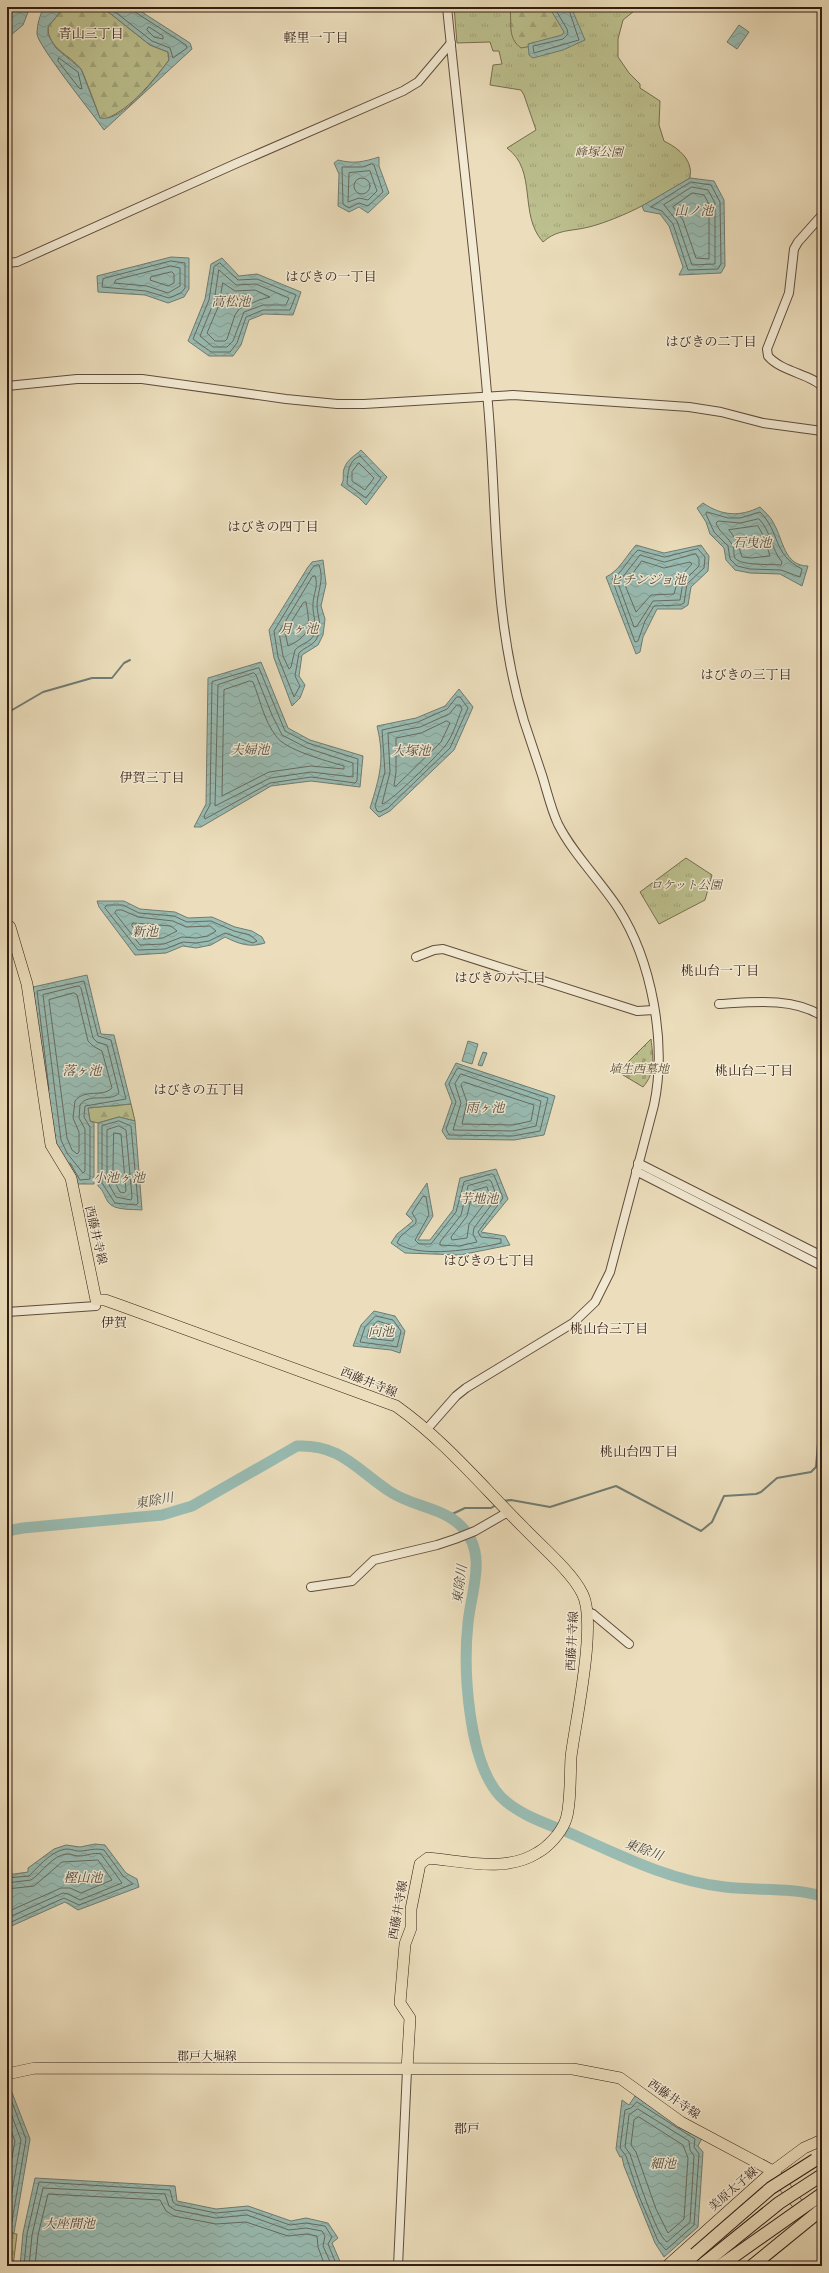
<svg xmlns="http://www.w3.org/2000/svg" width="829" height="2273" viewBox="0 0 829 2273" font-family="'IM FELL Great Primer','Noto Serif JP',serif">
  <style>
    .grass { fill: url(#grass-tufts); stroke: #776e50 }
    .forest { fill: url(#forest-firs); stroke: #776e50 }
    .cemetery { fill: url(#cemetery-stones); stroke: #776e50 }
    .water { fill: url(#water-waves); stroke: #707c73 }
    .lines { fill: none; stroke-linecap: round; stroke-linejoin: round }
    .shore { stroke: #666c62; stroke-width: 1 }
    .stream { stroke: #707c73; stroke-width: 2 }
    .river { stroke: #99bcb3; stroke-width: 11 }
    .minor-casing { stroke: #604c3c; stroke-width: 10 }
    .major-casing { stroke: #321c12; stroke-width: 12 }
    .highway-casing { stroke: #321c12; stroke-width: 14 }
    .minor { stroke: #f3ead3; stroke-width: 8 }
    .major { stroke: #ecdebc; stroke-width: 11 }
    .highway { stroke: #ecdebc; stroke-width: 12 }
    .highway-bridge-casing { stroke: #321c12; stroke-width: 14; stroke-linecap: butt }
    .highway-bridge { stroke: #ecdebc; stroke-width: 12 }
    .labels { text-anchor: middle; stroke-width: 3; stroke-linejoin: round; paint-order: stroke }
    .park-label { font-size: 12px; font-style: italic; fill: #5b4d37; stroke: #f3ead3 }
    .street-label { font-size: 12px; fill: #321c12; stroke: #f3ead3 }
    .neighbourhood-label { font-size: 13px; fill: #321c12; stroke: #f3ead3 }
    .water-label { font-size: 13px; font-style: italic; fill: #514c42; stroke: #f3ead3 }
  </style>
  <defs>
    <pattern id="grass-tufts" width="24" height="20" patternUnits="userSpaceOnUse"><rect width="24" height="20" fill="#bcc08e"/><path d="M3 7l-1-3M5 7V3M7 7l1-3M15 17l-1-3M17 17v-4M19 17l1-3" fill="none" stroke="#a2a479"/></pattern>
    <pattern id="forest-firs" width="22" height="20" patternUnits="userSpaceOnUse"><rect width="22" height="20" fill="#bcc08e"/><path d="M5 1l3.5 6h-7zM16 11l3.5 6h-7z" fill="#a2a479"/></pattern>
    <pattern id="cemetery-stones" width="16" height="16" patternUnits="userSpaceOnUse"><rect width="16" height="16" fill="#bcc08e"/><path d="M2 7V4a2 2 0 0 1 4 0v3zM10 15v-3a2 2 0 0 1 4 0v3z" fill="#a2a479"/></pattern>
    <pattern id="water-waves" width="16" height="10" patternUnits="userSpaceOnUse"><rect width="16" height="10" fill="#99bcb3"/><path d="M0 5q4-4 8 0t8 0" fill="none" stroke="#84a199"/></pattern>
  </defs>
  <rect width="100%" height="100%" fill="#ecdebc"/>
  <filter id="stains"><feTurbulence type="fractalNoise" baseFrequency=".005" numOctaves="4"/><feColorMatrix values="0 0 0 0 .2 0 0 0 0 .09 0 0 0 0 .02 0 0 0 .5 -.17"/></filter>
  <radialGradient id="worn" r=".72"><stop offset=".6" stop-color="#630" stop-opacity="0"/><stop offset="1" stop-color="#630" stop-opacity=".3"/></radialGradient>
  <!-- grass -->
  <g class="grass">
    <path d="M454 7H639L623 20 618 39V57L629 73 640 84V88L660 101 659 125 664 141C674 146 688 155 690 168 691 171 690 174 690 178 667 192 643 207 618 217 606 222 592 227 579 229 565 231 554 232 543 242 518 214 538 171 507 148L536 130 524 95 521 90 490 85 493 65 502 64 499 51H493L490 42 457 43Z"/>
    <path d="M686 858 712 875 705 900 659 924 640 892Z"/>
  </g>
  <!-- forest -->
  <g class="forest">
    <path d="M64 7H102L150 45 168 52 169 60C151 83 133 107 106 119L100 118C98 112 83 72 81 69 69 54 48 49 48 27Z"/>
    <path d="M510 7H552L569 39 521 48C507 38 512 23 510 7Z"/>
    <path d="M131 1104 135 1121 119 1117 98 1123 90 1121 88 1108Z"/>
  </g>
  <!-- cemetery -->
  <g class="cemetery">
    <path d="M651 1039C653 1057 656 1072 643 1087L618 1072Z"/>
    <path d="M7 2233 17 2234 13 2266H7Z"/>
  </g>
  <!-- water -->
  <g class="water">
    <path d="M7 7H30L23 25 11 35 7 43Z"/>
    <path d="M44 7H64L48 27V35L56 48 81 69 100 118C123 123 157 76 169 60L168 52 150 45 102 7H134L190 43 192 49 104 130C93 114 38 46 37 34 37 24 40 15 44 7Z"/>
    <path d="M549 7H571L585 40 563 50 533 58 529 55 528 44 562 35 564 32Z"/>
    <path d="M739 25 749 32 737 49 727 42Z"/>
    <path d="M379 157V166L389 193 368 213 359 207 349 212 338 206 339 174 334 163 338 160C354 164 363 162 379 157Z"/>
    <path d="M690 178 714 181 724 200 725 266 721 273 679 275 683 267 669 226 660 214 644 211 642 206Z"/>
    <path d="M171 257 189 258V289L184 297 168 303 145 295 98 292 97 276Z"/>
    <path d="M222 258 239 276 257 274 301 292 293 315 264 314 249 320 241 345 233 356H209L188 341 205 299 211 264Z"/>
    <path d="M361 450 387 477 366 505 359 498 341 485C345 480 342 475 344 469 347 459 355 456 361 450Z"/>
    <path d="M703 503C722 516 740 517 760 507 765 512 771 517 774 524 783 539 784 566 808 566L802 586 780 574 750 573 735 570 726 560 724 548 710 534 706 522 697 508Z"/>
    <path d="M636 545 664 553 701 545 709 556 708 571 691 587 688 605 682 609H657L643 637 640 652 636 654 606 577C619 571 626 556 636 545Z"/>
    <path d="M323 560 326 584 321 606 325 619 323 635 318 645 302 655 299 676 305 685 300 698 292 706 274 658 269 630 308 567 312 562Z"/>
    <path d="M261 662 288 728 310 740 363 756 360 787 311 781 271 786 201 827H194L206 804 208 678Z"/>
    <path d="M459 689 473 707 454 750 390 811 379 817 370 808C380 776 385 759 377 726L416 718 445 706Z"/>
    <path d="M97 901H124L140 909 175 912 188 918 212 917 235 927 252 931 262 937 265 943C250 948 239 944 225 937L211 945 196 948 183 946 166 953 135 955 99 907Z"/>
    <path d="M87 975 101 1034 114 1035 131 1104 88 1108 90 1121 94 1123V1184H78L52 1143 33 987Z"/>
    <path d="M468 1041 478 1044 472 1064 462 1061Z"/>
    <path d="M483 1052 487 1053 482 1066 478 1065Z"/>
    <path d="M456 1063 555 1096 544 1135 514 1140 447 1139 442 1131 452 1102 445 1084Z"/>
    <path d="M119 1117 135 1121 142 1210C133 1209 114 1211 108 1202 104 1196 104 1191 98 1186V1123Z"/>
    <path d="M496 1169 508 1199 481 1232 505 1236 510 1245 460 1255 405 1253 391 1243 397 1234 413 1221 406 1214 427 1183 433 1216 418 1240H430L453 1210 460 1178Z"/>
    <path d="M374 1311 395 1316 405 1331 400 1353 391 1350 353 1346 361 1325Z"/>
    <path d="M95 1844 105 1845 126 1873 137 1879 139 1887 78 1910 65 1902 7 1928V1875L28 1872V1868L54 1849 66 1845 80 1847Z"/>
    <path d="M7 2085H9L30 2139 14 2233 7 2232Z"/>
    <path d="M635 2096 679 2125 702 2138 698 2146 703 2152 698 2227 664 2257 655 2243 624 2166 622 2157H620L616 2149 622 2100 629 2105Z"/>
    <path d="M35 2178 175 2186 177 2201 216 2209 248 2206 291 2221 306 2218 328 2223 338 2238 332 2243 342 2266H20L23 2233Z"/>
  </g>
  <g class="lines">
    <!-- shore -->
    <g class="shore">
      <path d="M109 7 152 41 170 48 173 58 187 48 186 45 135 12 133 7"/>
      <path d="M554 7 567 29 568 34 563 39 533 46 534 53 579 40 568 7"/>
      <path d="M149 27 163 36V39L154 37 147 30Z"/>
      <path d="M59 58 78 72 82 89 79 88 58 61Z"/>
      <path d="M372 164 374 165 383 192 368 206 359 203 349 208 343 204 342 167H362Z"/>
      <path d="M370 171 377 191 368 200 359 198 348 202 349 173Z"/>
      <circle cx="362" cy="186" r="8"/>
      <path d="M691 182 711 185 720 202 721 264 718 269 688 270 673 224 662 211 651 207Z"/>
      <path d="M692 187 708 190 715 203V264L692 265 677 221 664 205Z"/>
      <path d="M693 193 704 195 709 204V259L696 258 683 220 673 207Z"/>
      <path d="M171 261 185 263V288L181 293 169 298 146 291 102 287 103 279Z"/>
      <path d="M220 263 238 280 257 279 296 295 290 310H263L246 317 237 343 230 352H211L193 339 209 300 214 267Z"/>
      <path d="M171 266 180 268V286L168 293 147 286 114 283 116 280Z"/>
      <path d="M219 270 236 285 256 284 289 298 286 305H263L244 312 233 341 227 347H213L200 336 214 302Z"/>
      <path d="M172 272 174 274V283L168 286 150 280 151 277Z"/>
      <path d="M223 283 235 291 255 290 270 297 259 300 239 309 235 315 227 339 225 341H215L207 333 219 305Z"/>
      <path d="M360 456 381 478 366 498 347 484C348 472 348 461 360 456Z"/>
      <path d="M359 463 374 478 365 490 352 481V472Z"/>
      <path d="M707 512 728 518H740L760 512C781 533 772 554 802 569L800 577 781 570 750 569 737 566 730 559 728 546 714 532 706 514Z"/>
      <path d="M759 519C771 531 771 549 782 562L781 565C772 564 740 566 735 558 733 554 735 547 731 543 726 535 719 532 716 523L718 521 740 523Z"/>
      <path d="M758 526 764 537 770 556 751 558 742 557 737 541 729 530Z"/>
      <path d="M698 549 705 557 704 568 687 584 684 603 680 605 654 606 645 621 638 641 635 642 612 579C622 573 628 559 638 550L664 557Z"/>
      <path d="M696 554 699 559V566L683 582 680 600 653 601 637 626 634 627 618 583 640 555 664 562Z"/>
      <path d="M642 561 664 568 690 562 692 564 678 579 674 594 651 595 636 612 625 585Z"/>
      <path d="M319 565C325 579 317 592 317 606 318 619 323 627 316 640 312 646 303 648 299 653L295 676 300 686 294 697 278 657 274 631 311 570 314 566Z"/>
      <path d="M315 576C319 585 313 595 313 604 312 616 320 629 311 639 307 643 299 645 295 650L291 667 289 669 283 656 279 632 312 577Z"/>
      <path d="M306 602C310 625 312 635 288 646L285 632 303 603Z"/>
      <path d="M259 668 285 731 308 743 358 759 357 781 355 783 311 777 270 783 205 819 204 816 210 805 212 682Z"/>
      <path d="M254 673 256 675 272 715 282 735 307 748 353 763V777L311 772 270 778 215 806 218 685Z"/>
      <path d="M250 681 253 682C260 699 264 721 276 736 285 750 327 761 344 766V769L311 766 269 772 222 796 224 690Z"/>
      <path d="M457 697H460L468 708 450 748 388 808 380 812 377 811 375 806 385 772 382 730 418 722 447 709Z"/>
      <path d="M457 705H460L462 709C457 721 453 736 445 746 438 755 389 804 382 804L390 772 388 733 420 727 449 714Z"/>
      <path d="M447 721 450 723 441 742 396 786H394L396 772V738L421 733Z"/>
      <path d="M107 905H123L139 913 174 916 187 922 211 921 234 931 250 935 257 941 253 943 225 933 209 941 196 943 183 942 165 949 138 950 105 908Z"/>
      <path d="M117 910H122L138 917 173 921 186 927 210 926 216 931 208 936 196 938 182 937 164 944 140 945 115 913Z"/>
      <path d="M133 923 171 926 177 931 163 938 143 939 132 926Z"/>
      <path d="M79 986 81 988 93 1038 97 1042 107 1045 119 1093C110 1103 88 1092 80 1105L79 1118 85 1129V1171L83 1173 67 1153 61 1140 43 995Z"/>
      <path d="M74 993 77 995 88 1041 93 1046 102 1051 112 1088C102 1098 85 1088 75 1101L73 1118 79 1132V1152L77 1154 72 1150 67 1138 49 1000Z"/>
      <path d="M458 1068 548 1098 540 1131 513 1136 449 1135 446 1129 456 1102 449 1084Z"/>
      <path d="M461 1074 541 1101 536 1126 513 1131 453 1130 461 1103 455 1084Z"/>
      <path d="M464 1082 534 1105 531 1121 513 1125 462 1124 467 1102 461 1085Z"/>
      <path d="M49 1090 37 991 84 981 98 1036 111 1040 126 1099 85 1106 84 1117 90 1127V1179L80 1180 70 1163"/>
      <path d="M119 1121 131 1126 138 1203 136 1205 115 1203 102 1183V1126Z"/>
      <path d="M119 1126 126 1130 132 1197 131 1200 116 1197 107 1181V1130Z"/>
      <path d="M114 1133 121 1134 126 1191 124 1193 120 1192 113 1178Z"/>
      <path d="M492 1174 494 1175 503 1198 478 1232 481 1237 501 1239V1243C476 1249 419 1259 397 1243L400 1237 416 1223V1219L412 1213 423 1196 426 1197 429 1215 415 1240 419 1244H431L456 1212 464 1182Z"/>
      <path d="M489 1180 491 1181 497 1197 474 1228 473 1234 477 1242 459 1246 440 1245V1242L461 1215 468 1186Z"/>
      <path d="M487 1187 490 1196 469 1224 467 1238 452 1240 451 1237 467 1216 473 1191Z"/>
      <path d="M376 1316 393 1320 401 1331 397 1347 360 1342 365 1327Z"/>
      <path d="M378 1321 390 1325 395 1333 393 1341 367 1338 369 1330Z"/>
      <path d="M7 1878 29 1876C38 1867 52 1850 67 1849 72 1849 77 1852 82 1851 90 1850 96 1848 104 1850L123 1876 133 1884 79 1905 64 1898 7 1924"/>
      <path d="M7 1883 31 1880C42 1873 52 1855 67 1854 71 1854 75 1856 79 1856 87 1856 93 1852 101 1854L122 1883 80 1900 68 1894 63 1893 7 1918"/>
      <path d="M7 1889 34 1886 62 1862 98 1860 112 1880 81 1893 70 1888H61L7 1912"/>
      <path d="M7 2089 26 2139 11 2227 7 2228"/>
      <path d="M637 2102 695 2139 694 2147 699 2154 694 2225 666 2250 658 2241 639 2196 626 2156 620 2148 625 2110 631 2108Z"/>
      <path d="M7 2103 21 2140 7 2220"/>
      <path d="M638 2109 689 2141 690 2150 694 2156 690 2222 667 2242C656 2236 635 2169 630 2154L625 2147 629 2115Z"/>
      <path d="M639 2117 683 2145 688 2158 684 2219 668 2233 656 2209 636 2152 631 2145 634 2120Z"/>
      <path d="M7 2120 15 2141 7 2186"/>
      <path d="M24 2266 27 2234 39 2182 170 2190 173 2202 177 2205 216 2213 247 2210 290 2225 306 2223 325 2226 332 2237 328 2244 337 2266"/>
      <path d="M29 2266 32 2235 43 2188 165 2194 169 2206 175 2210 216 2218 247 2215 289 2230 306 2228 322 2231 325 2236 323 2246 332 2266"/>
      <path d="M35 2266 38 2235 48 2194 160 2200 166 2211 174 2216 216 2224 246 2222 288 2236 306 2234 317 2236 318 2247 325 2266"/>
    </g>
    <!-- stream -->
    <g class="stream">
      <path d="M7 713 43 692 92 678H112L124 663 130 660"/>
      <path d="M503 1501 511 1500 550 1507 616 1486 701 1531 712 1522 724 1496 756 1494 761 1492 777 1478 811 1472 816 1467 818 1443 822 1435"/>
      <path d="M448 1516 465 1508H491L496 1505"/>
    </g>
    <!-- river -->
    <path class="river" d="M7 1531 23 1528 162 1515 192 1506 297 1446C340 1444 356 1469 389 1491 412 1507 443 1507 462 1527 488 1554 471 1591 468 1623 463 1669 468 1761 500 1796 518 1815 548 1824 572 1834 621 1856 671 1881 725 1887 758 1891 790 1887 822 1896"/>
    <!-- minor casing -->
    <g class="minor-casing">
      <g id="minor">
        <path d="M822 215 798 242 794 249 789 293 767 349 768 356C781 372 814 375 822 387"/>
        <path d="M7 263 17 262 235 164 403 91 418 82 451 43"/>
        <path d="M7 386 77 379H142L286 399 337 404H364L513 395 689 407 721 412 763 423 822 431"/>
        <path d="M416 957 434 950 443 949 637 1011 654 1010"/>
        <path d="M719 1004C752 1002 793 997 822 1016"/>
        <path d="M638 1163 822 1256"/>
        <path d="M636 1171 822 1266"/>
        <path d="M7 1312 96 1306"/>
        <path d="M427 1429 456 1396 466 1388 573 1323 595 1302 610 1272 654 1105C667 1043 652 961 618 908 599 879 573 854 558 824 551 809 547 791 542 775 536 757 530 739 524 721 491 613 498 504 487 393 476 264 460 136 447 7"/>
        <path d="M311 1587 352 1581 374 1560 437 1545 455 1539 475 1531 508 1512"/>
        <path d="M588 1612 593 1614 629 1644"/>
        <path d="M398 2266 407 2070"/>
      </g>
    </g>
    <!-- major casing -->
    <g class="major-casing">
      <g id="major">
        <path d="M7 927H10L27 984 51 1145 71 1178 96 1300H105L122 1306 396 1406C444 1440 482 1486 523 1527 540 1545 572 1572 582 1593 598 1621 575 1723 571 1757 570 1773 571 1809 565 1822 560 1834 548 1847 537 1853 505 1873 463 1861 428 1858L420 1864 411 1909V1928L405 1944 400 2003 410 2018 407 2070"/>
        <path d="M7 2074 35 2068 573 2069 620 2078 681 2122 773 2171 805 2214"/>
        <path d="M667 2266 773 2171 804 2148 822 2140"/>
      </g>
    </g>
    <!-- highway casing -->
    <g class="highway-casing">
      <path id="highway" d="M683 2266 695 2254"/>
    </g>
    <!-- minor -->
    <use href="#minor" class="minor"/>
    <!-- major -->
    <use href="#major" class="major"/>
    <!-- highway -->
    <use href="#highway" class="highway"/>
    <!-- highway-bridge casing -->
    <g class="highway-bridge-casing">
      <g id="highway-bridge">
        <path d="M695 2254 771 2188 815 2160"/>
        <path d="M701 2266 779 2203 822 2175"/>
        <path d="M720 2266 822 2194"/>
        <path d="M752 2266 822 2209"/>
      </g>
    </g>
    <!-- highway-bridge -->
    <use href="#highway-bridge" class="highway-bridge"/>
  </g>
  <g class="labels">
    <!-- park labels -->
    <g class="park-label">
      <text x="599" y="156">峰塚公園</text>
      <text x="686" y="889">ロケット公園</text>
      <text x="639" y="1073">埴生西墓地</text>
    </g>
    <!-- street labels -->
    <g class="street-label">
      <text transform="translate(96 1235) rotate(77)" y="4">西藤井寺線</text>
      <text transform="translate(369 1382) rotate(22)" y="4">西藤井寺線</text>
      <text transform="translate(572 1641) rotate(-87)" y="4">西藤井寺線</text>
      <text transform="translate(398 1910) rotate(-80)" y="4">西藤井寺線</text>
      <text x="207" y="2060">郡戸大堀線</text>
      <text transform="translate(674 2099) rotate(34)" y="4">西藤井寺線</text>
      <text transform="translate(733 2189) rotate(-41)" y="4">美原太子線</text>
    </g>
    <!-- neighbourhood labels -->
    <g class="neighbourhood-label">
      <text x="91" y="38">青山三丁目</text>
      <text x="316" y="42">軽里一丁目</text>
      <text x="331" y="281">はびきの一丁目</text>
      <text x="711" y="346">はびきの二丁目</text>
      <text x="273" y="531">はびきの四丁目</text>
      <text x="746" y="679">はびきの三丁目</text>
      <text x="152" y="782">伊賀三丁目</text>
      <text x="720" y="975">桃山台一丁目</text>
      <text x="500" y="982">はびきの六丁目</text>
      <text x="754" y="1075">桃山台二丁目</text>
      <text x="199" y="1094">はびきの五丁目</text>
      <text x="489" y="1265">はびきの七丁目</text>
      <text x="114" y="1327">伊賀</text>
      <text x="609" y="1333">桃山台三丁目</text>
      <text x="639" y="1456">桃山台四丁目</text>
      <text x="467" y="2133">郡戸</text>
    </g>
    <!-- water labels -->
    <g class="water-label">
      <text x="694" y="215">山ノ池</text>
      <text x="231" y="306">高松池</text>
      <text x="752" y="547">石曳池</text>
      <text x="648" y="584">ヒチンジョ池</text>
      <text x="299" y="633">月ヶ池</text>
      <text x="250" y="754">夫婦池</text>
      <text x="411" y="755">大塚池</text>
      <text x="145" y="936">新池</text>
      <text x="82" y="1075">落ヶ池</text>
      <text x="485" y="1112">雨ヶ池</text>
      <text x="119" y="1182">小池ヶ池</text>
      <text x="479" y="1203">芋地池</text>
      <text x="381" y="1336">向池</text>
      <text transform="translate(154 1500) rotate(-10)" y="5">東除川</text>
      <text transform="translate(459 1584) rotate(-82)" y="5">東除川</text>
      <text transform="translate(644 1849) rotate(20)" y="5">東除川</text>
      <text x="83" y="1882">樫山池</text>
      <text x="663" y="2168">細池</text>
      <text x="69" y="2228">大座間池</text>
    </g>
  </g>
  <!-- margin -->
  <rect width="829" height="2273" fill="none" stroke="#ecdebc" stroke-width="24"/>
  <rect x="8" y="8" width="813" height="2257" fill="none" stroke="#321c12" stroke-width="2"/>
  <rect x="12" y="12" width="805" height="2249" fill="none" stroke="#321c12"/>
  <rect width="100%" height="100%" filter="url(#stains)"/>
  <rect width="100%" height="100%" fill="url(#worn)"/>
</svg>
